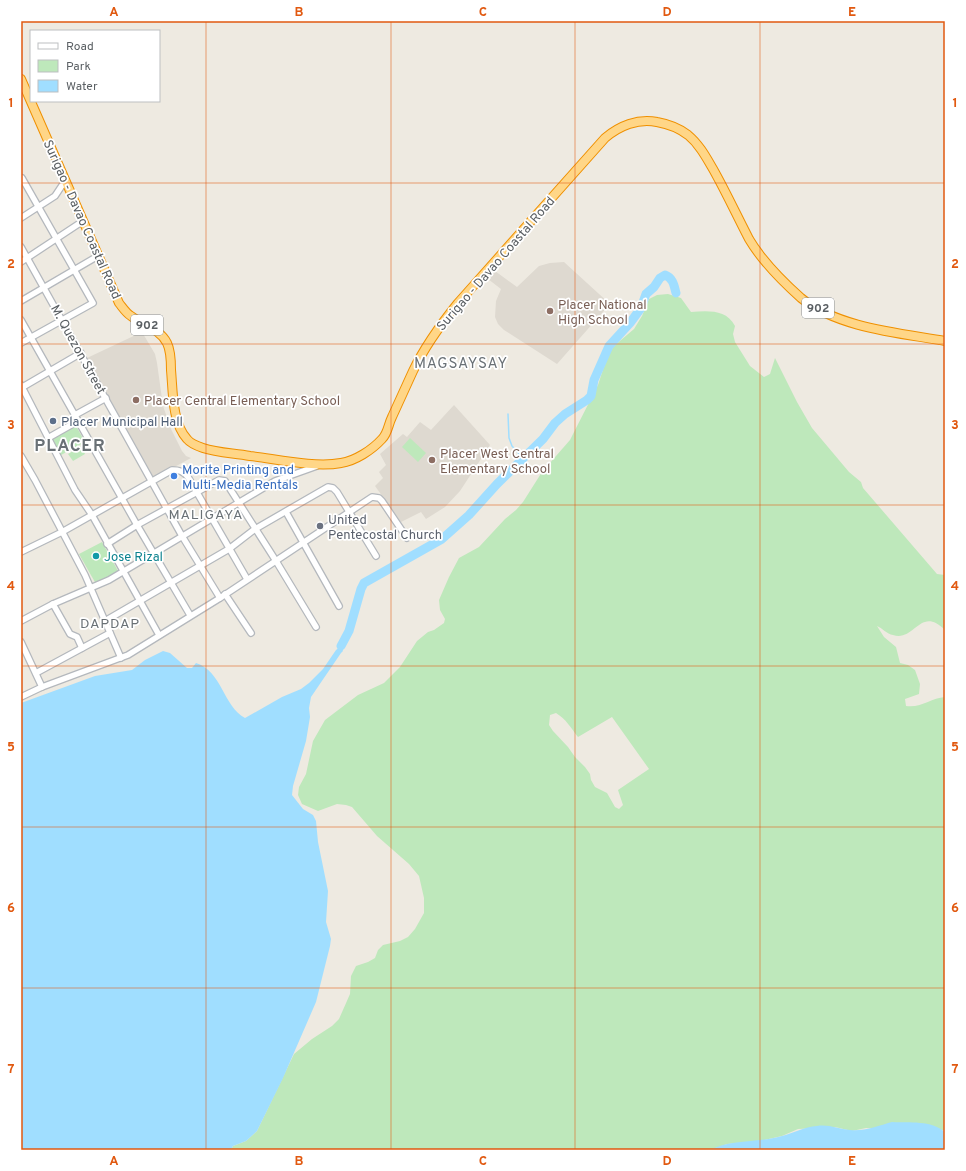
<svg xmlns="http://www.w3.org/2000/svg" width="966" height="1171" viewBox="0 0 966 1171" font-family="Overpass,sans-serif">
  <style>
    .education { fill: #ded9d0 }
    .green { fill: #bee8bb; fill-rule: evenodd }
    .water { fill: #a0deff }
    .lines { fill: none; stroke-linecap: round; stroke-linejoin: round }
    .stream { stroke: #a0deff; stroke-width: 1.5 }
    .river { stroke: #a0deff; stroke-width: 9 }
    .minor-casing { stroke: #b4b8bd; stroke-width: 8 }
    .highway-casing { stroke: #ef9000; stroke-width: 10 }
    .minor { stroke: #fff; stroke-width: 5.5 }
    .highway { stroke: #ffd687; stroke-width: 8 }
    .grid { fill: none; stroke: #e15910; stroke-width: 1; stroke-opacity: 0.55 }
    .education-dot { fill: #8d6e63; stroke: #fff; stroke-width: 1.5 }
    .service-dot { fill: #5c6f8a; stroke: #fff; stroke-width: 1.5 }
    .shop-dot { fill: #3f7fe0; stroke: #fff; stroke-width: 1.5 }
    .worship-dot { fill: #6b7280; stroke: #fff; stroke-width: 1.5 }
    .culture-dot { fill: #0f9aa8; stroke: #fff; stroke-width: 1.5 }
    .labels { text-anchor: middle; stroke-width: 3.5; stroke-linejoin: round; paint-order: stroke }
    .shield { fill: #fff; stroke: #8c8f92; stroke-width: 1 }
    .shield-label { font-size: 12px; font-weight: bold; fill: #5a5f63 }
    .street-label { font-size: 13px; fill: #5a5f63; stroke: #fff }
    .education-label { font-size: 13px; fill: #785e54; stroke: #fff; text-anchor: start }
    .service-label { font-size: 13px; fill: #4e5e75; stroke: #fff; text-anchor: start }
    .shop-label { font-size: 13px; fill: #366cbe; stroke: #fff; text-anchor: start }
    .worship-label { font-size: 13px; fill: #5b616d; stroke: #fff; text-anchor: start }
    .culture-label { font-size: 13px; fill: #0d838f; stroke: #fff; text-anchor: start }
    .neighbourhood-label { font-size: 14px; letter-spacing: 1px; fill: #6a7176; stroke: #fff }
    .quarter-label { font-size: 15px; letter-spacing: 1px; fill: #6a7176; stroke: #fff }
    .district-label { font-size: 17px; font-weight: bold; letter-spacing: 1px; fill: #6a7176; stroke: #fff }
    .neatline { fill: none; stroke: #e15910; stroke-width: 1.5 }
    .grid-label { font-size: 13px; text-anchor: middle; font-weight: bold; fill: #e15910 }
  </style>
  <rect width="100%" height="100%" fill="#eeeae1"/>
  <!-- education -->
  <g class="education">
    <path d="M564 262 610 304 557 364 504 330 498 324 495 317 496 301 501 289 488 279 495 271 517 287 539 266 550 263Z"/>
    <path d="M142 332 155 354 157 363 163 406 171 429 182 451 186 456 191 458 154 478 87 358Z"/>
    <path d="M454 405 490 445 460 491 445 507 426 519 421 512 401 522 375 486 383 478 379 472 386 465 380 454 403 434 407 437 420 422 431 430Z"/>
  </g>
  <!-- green -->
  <g class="green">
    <path d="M668 294 681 298 691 312C708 311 726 309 735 326L733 334 735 342 750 366 764 377 770 374 775 358 797 402 812 428 849 472 861 482 863 488 937 574 945 575V630C920 605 915 642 893 635 887 634 882 628 877 626L884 637 896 647 900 663 908 665 915 670 920 684 919 694 905 699 906 706C922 708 931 698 945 697V1132L943 1130 866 1128 852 1131 835 1127 798 1129 782 1136 760 1141 727 1144 710 1150H231L233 1146 246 1141 257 1131 294 1054 312 1039 332 1026 339 1019 350 994 351 976 356 966 368 962 375 958 378 950 383 945 400 941 408 937 415 929 424 913V898L419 876 409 864 377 836 352 807 346 805 337 804 318 811 302 804 298 795 299 787 306 774 313 741 325 720 358 695 384 683 400 667 417 641 428 632 434 630 444 623 445 619 440 610 439 600 449 577 459 558 479 547 505 519 516 510 523 502 542 472 570 440 573 434 598 385 608 354 614 346 634 329 642 316 649 299 657 295ZM556 713C566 719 571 728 578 737L612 717 649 769 618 790 623 805 619 809 615 807 607 793 595 787 591 780 590 774 585 767 575 757 568 747 553 731 549 725 550 715Z"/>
    <path d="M76 426 85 442 61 455 52 439Z"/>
    <path d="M410 438 426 453 418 462 402 447Z"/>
    <path d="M81 446 85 454 73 461 68 454Z"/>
    <path d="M102 542 118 571 96 584 79 554Z"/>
  </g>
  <!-- water -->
  <g class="water">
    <path d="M341 646 343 651 341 653 311 697 309 708 310 717 306 741 293 786 292 795 303 809 313 815 316 821 318 842 328 891 326 922 331 939 330 946 316 1002 283 1078 257 1131 246 1141 233 1146 231 1150H21V703L95 676 132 670 145 660 163 651 170 653 187 668H192L196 663C222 671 223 706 245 718L282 697 301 689 309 683 323 669 336 650Z"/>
    <path d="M892 1122C910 1123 931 1120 945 1132V1150H710C732 1139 759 1143 782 1136 794 1133 804 1127 817 1126 828 1124 839 1129 850 1130 862 1132 881 1125 892 1122Z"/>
  </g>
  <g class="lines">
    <!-- stream -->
    <path class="stream" d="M508 414 509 438 512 446 523 458"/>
    <!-- river -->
    <path class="river" d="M341 646 349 631 361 589 364 583 442 539 469 515 497 484 543 439 555 423 565 414 587 400 591 396 594 380 609 346 630 323 641 308 646 294 654 287 660 278 665 275C673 278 674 285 676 293"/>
    <!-- minor casing -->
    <g class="minor-casing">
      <g id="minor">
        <path d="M21 218 55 196 65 181"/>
        <path d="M21 247 182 536 220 598"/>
        <path d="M21 262 83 221"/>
        <path d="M21 301 98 256"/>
        <path d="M21 320 137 525 190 615"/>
        <path d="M21 343 93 303 22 178"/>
        <path d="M21 385 75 490 92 515 159 635"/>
        <path d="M21 388 81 353"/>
        <path d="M75 415 106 398"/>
        <path d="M48 438 78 421"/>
        <path d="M21 456 35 480 85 575 121 658"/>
        <path d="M286 512 339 606"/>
        <path d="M107 544 137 525 219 480 225 481 276 561 316 627"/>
        <path d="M21 552 62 532 172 470C179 470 183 471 188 477L247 579"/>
        <path d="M225 594 251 633"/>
        <path d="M53 604 70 634 77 637 82 648"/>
        <path d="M21 621 53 604 109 580 275 481 317 466"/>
        <path d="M105 621 229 549 255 529 328 487 333 488 337 492 376 556"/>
        <path d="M21 642 42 687"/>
        <path d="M36 673 110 633"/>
        <path d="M21 697 42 687 128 655 220 598 372 497 379 498 382 501 407 538"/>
      </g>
    </g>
    <!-- highway casing -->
    <g class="highway-casing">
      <path id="highway" d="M21 79 119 303C123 308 126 313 131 316 143 325 160 329 167 343 171 351 171 361 171 370 173 391 172 423 187 439 191 444 197 446 203 448 218 453 234 453 250 456 276 459 315 468 341 463 355 461 372 450 382 439 388 433 388 425 392 417 399 402 406 386 413 371 425 346 441 324 458 303L605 138C619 126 638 118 657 122 668 124 679 128 688 135 699 144 706 157 713 169 726 192 737 216 749 239 762 261 782 281 801 298 838 328 900 333 945 341"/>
    </g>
    <!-- minor -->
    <use href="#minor" class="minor"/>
    <!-- highway -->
    <use href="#highway" class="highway"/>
  </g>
  <!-- grid -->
  <path class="grid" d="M206 21V1150M391 21V1150M575 21V1150M760 21V1150M21 183H945M21 344H945M21 505H945M21 666H945M21 827H945M21 988H945"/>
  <!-- markers -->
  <g class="education-dot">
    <circle cx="550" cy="311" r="4"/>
    <circle cx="136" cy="400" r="4"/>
    <circle cx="432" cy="460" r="4"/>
  </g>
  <circle class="service-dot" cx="53" cy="421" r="4"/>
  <circle class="shop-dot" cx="174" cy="476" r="4"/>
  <circle class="worship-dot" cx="320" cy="526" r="4"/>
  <circle class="culture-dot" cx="96" cy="556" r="4"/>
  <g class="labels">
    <!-- shield labels -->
    <g class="shield">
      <rect x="802" y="298" width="32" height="20" rx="3"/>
      <rect x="131" y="315" width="32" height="20" rx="3"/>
    </g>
    <g class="shield-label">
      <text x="818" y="312">902</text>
      <text x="147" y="329">902</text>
    </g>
    <!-- street labels -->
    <g class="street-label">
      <text transform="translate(83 219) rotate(66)" y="5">Surigao - Davao Coastal Road</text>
      <text transform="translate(495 263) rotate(-49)" y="5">Surigao - Davao Coastal Road</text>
      <text transform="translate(79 349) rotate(61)" y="5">M. Quezon Street</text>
    </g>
    <!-- education labels -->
    <g class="education-label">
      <text x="558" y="309">Placer National<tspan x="558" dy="15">High School</tspan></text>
      <text x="144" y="405">Placer Central Elementary School</text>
      <text x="440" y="458">Placer West Central<tspan x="440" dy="15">Elementary School</tspan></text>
    </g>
    <!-- service labels -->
    <g class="service-label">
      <text x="61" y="426">Placer Municipal Hall</text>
    </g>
    <!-- shop labels -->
    <g class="shop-label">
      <text x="182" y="474">Morite Printing and<tspan x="182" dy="15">Multi-Media Rentals</tspan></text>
    </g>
    <!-- worship labels -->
    <g class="worship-label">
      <text x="328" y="524">United<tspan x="328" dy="15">Pentecostal Church</tspan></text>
    </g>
    <!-- culture labels -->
    <g class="culture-label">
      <text x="104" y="561">Jose Rizal</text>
    </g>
    <!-- neighbourhood labels -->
    <g class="neighbourhood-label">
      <text x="206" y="519">MALIGAYA</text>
      <text x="110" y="628">DAPDAP</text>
    </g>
    <!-- quarter labels -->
    <g class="quarter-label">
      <text x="461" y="368">MAGSAYSAY</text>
    </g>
    <!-- district labels -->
    <g class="district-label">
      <text x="70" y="451">PLACER</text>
    </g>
  </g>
  <!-- border -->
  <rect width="966" height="1171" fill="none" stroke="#ffffff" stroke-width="44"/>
  <!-- legend -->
  <rect x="30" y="30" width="130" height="72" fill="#ffffff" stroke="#bdbfc1"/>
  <rect x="38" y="43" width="20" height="6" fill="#ffffff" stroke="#bdbfc1"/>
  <text x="66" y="50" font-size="12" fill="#5a5f63">Road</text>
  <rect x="38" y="60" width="20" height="12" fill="#bee8bb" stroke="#bdbfc1"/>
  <text x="66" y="70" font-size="12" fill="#5a5f63">Park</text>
  <rect x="38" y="80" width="20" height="12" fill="#a0deff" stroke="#bdbfc1"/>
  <text x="66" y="90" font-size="12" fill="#5a5f63">Water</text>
  <rect x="22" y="22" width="922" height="1127" class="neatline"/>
  <g class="grid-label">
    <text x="114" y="16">A</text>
    <text x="299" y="16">B</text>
    <text x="483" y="16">C</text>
    <text x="667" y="16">D</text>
    <text x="852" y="16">E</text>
    <text x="11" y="107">1</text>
    <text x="955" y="107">1</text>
    <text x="11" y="268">2</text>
    <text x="955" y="268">2</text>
    <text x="11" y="429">3</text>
    <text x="955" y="429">3</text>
    <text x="11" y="590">4</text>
    <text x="955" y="590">4</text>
    <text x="11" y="751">5</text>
    <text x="955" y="751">5</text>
    <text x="11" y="912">6</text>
    <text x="955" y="912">6</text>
    <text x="11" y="1073">7</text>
    <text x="955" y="1073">7</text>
    <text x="114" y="1165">A</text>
    <text x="299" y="1165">B</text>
    <text x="483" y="1165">C</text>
    <text x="667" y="1165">D</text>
    <text x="852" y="1165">E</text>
  </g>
</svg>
